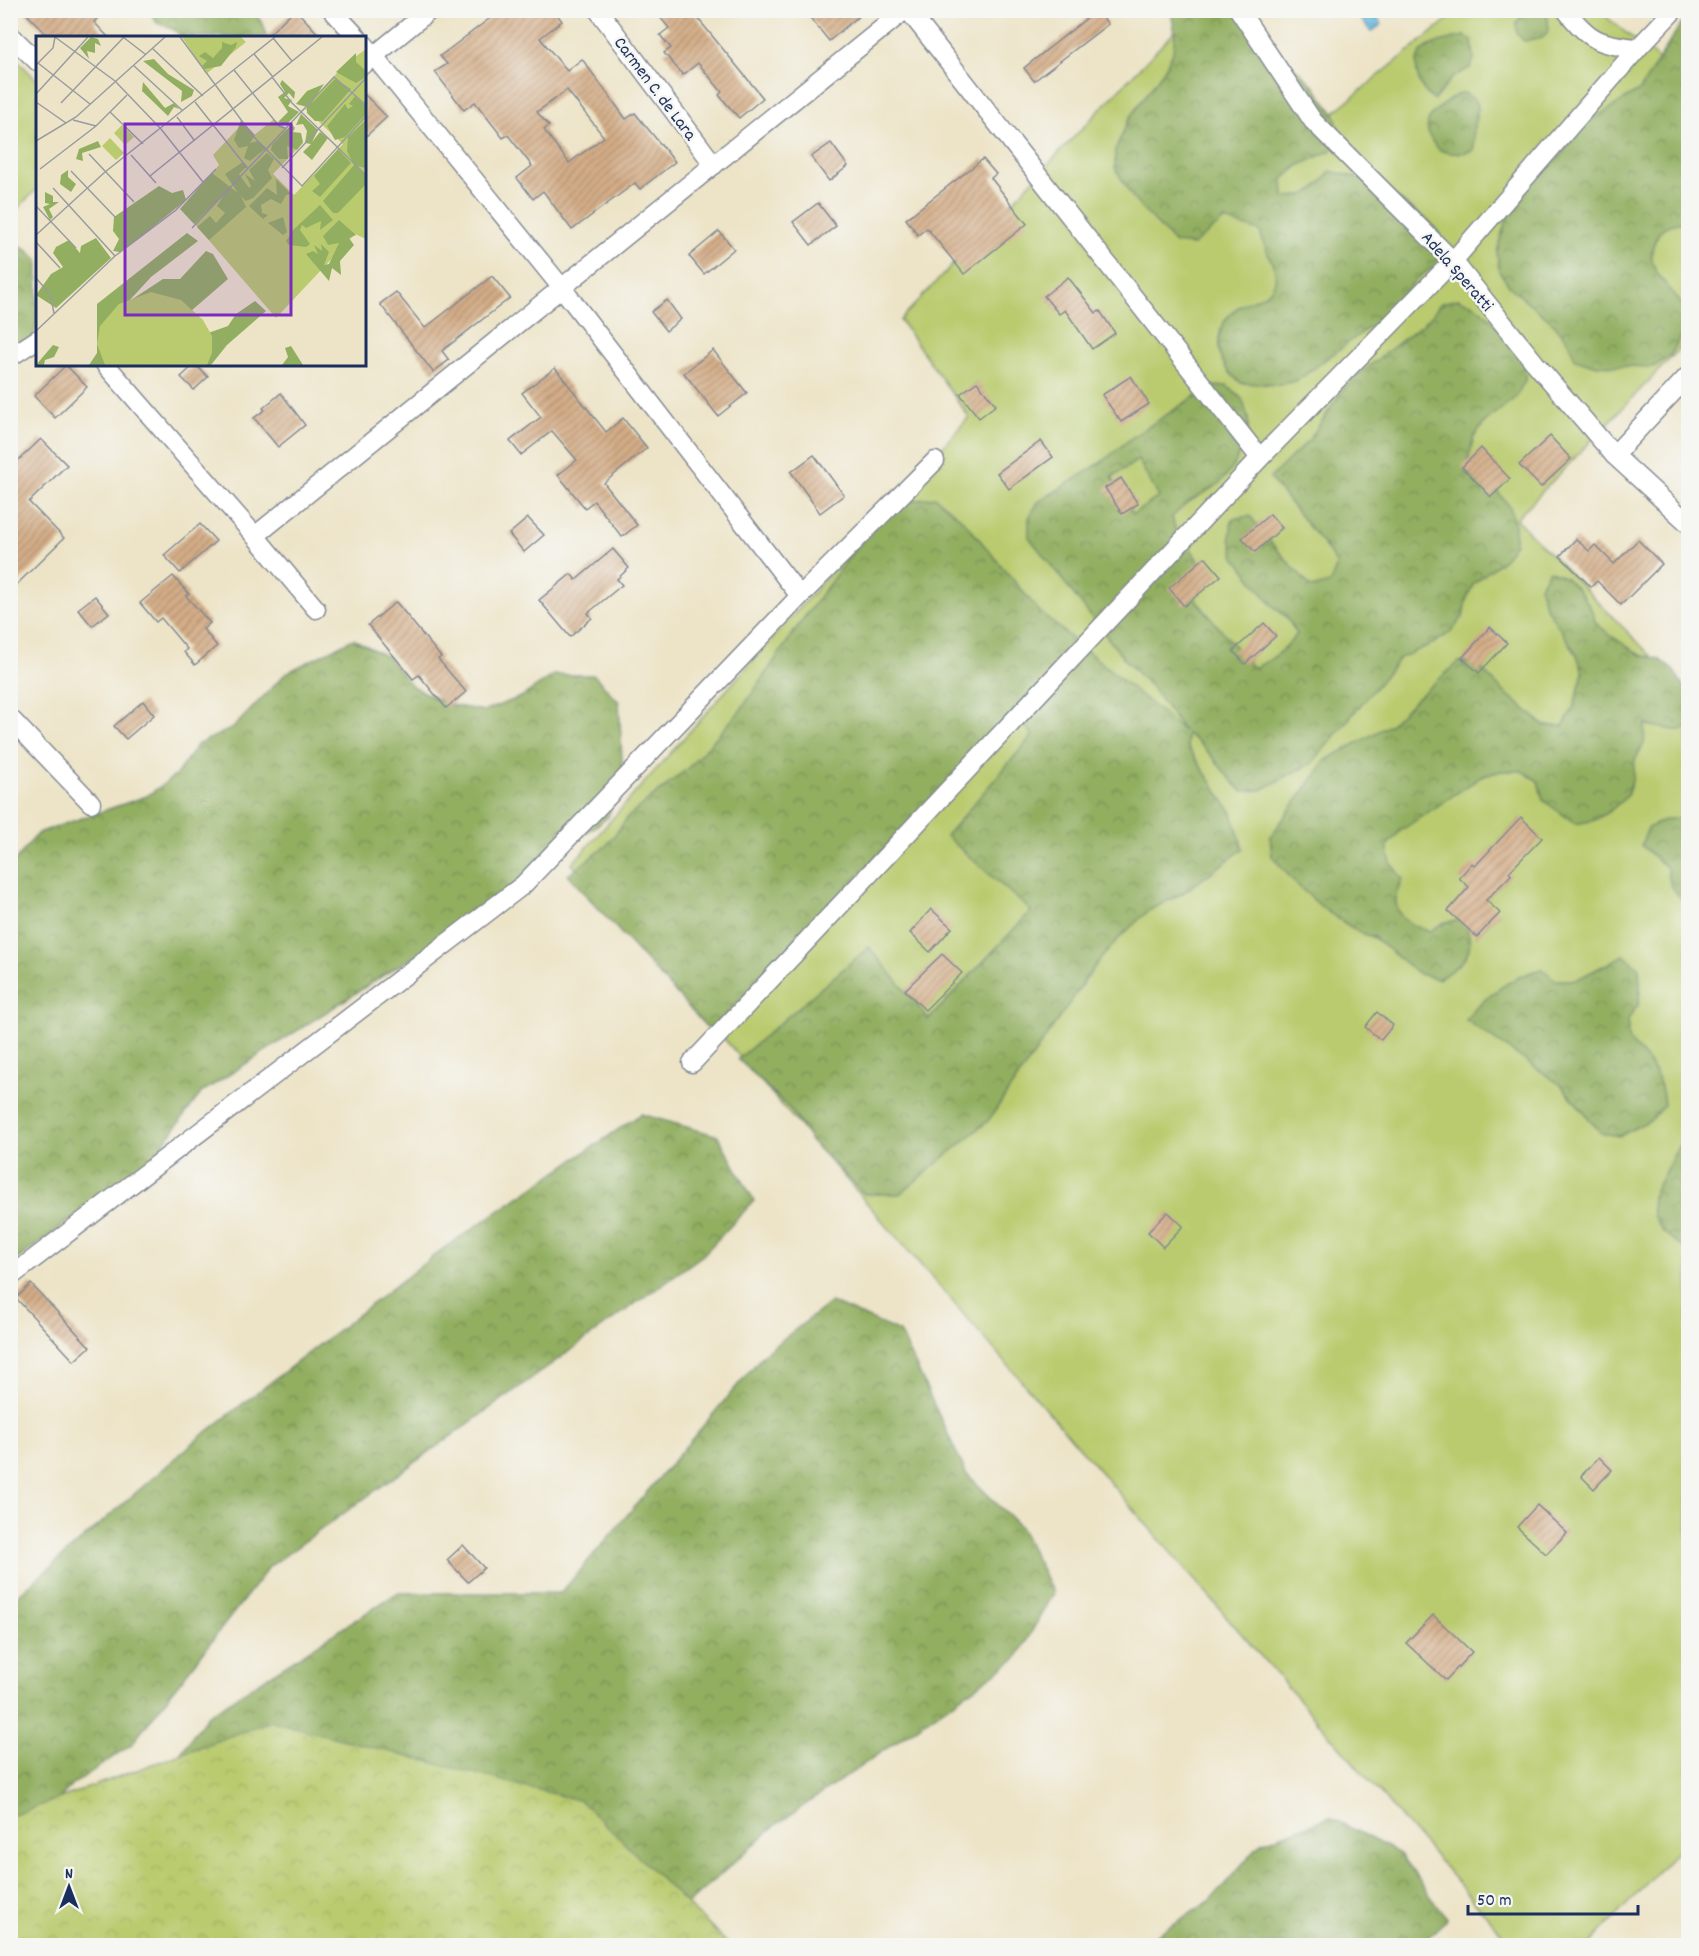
<svg xmlns="http://www.w3.org/2000/svg" width="1699" height="1956" viewBox="0 0 1699 1956" font-family="Dekko,sans-serif">
  <style>
    .green { fill: #b9cb6e; stroke: #6a7d66; stroke-width: 1.5 }
    .forest { fill: url(#forest-crowns); stroke: #566f60; stroke-width: 1.5; fill-rule: evenodd }
    .park { fill: url(#park-crowns); stroke: #6a7d66; stroke-width: 1.5 }
    .water { fill: url(#water-rules); stroke: #3d749e; stroke-width: 1.5 }
    .building { fill: url(#building-hatch); fill-rule: evenodd }
    .lines { fill: none; stroke-linecap: round; stroke-linejoin: round }
    .street-casing { stroke: #848a93; stroke-width: 21 }
    .street { stroke: #fff; stroke-width: 18 }
    .labels { text-anchor: middle; stroke-width: 5; stroke-linejoin: round; paint-order: stroke }
    .street-label { font-size: 18px; fill: #1b2f5e; stroke: #f6f6f2 }
    .inset-road { fill: none; stroke: #999c9e; stroke-width: 1.5 }
    .view { fill: #7b2cbf; fill-opacity: 0.15; stroke: #7b2cbf; stroke-width: 3 }
    .inset-edge { fill: none; stroke: #1b2f5e; stroke-width: 3 }
  </style>
  <defs>
    <pattern id="forest-crowns" width="20" height="18" patternUnits="userSpaceOnUse" patternTransform="scale(1.5)"><rect width="20" height="18" fill="#92af61"/><path d="M2 6a3 3 0 1 1 6 0M12 15a3 3 0 1 1 6 0" fill="none" stroke="#768f53"/></pattern>
    <pattern id="park-crowns" width="20" height="18" patternUnits="userSpaceOnUse" patternTransform="scale(1.5)"><rect width="20" height="18" fill="#b9cb6e"/><path d="M2 6a3 3 0 1 1 6 0M12 15a3 3 0 1 1 6 0" fill="none" stroke="#9eaf62"/></pattern>
    <pattern id="water-rules" width="6" height="5" patternUnits="userSpaceOnUse" patternTransform="scale(1.5)"><rect width="6" height="5" fill="#5fb8dd"/><path d="M0 2.5h6" fill="none" stroke="#4e96b6"/></pattern>
    <pattern id="building-hatch" width="6" height="6" patternUnits="userSpaceOnUse" patternTransform="scale(1.5)"><rect width="6" height="6" fill="#d4ad87"/><path d="M-1 1l2-2M0 6l6-6M5 7l2-2" fill="none" stroke="#ab8d72"/></pattern>
  </defs>
  <rect width="100%" height="100%" fill="#f6f6f2"/>
  <filter id="ink" filterUnits="userSpaceOnUse"><feTurbulence type="fractalNoise" baseFrequency=".0167" numOctaves="2"/><feDisplacementMap in="SourceGraphic" scale="12" xChannelSelector="R" yChannelSelector="G"/><feConvolveMatrix kernelMatrix="1 2 1 2 8 2 1 2 1" color-interpolation-filters="sRGB"/></filter>
  <filter id="wash" filterUnits="userSpaceOnUse"><feTurbulence type="fractalNoise" baseFrequency=".008" numOctaves="4" result="noise"/><feDisplacementMap in="SourceGraphic" scale="24" xChannelSelector="R" yChannelSelector="G"/><feGaussianBlur stdDeviation="1.35" result="paint"/><feColorMatrix in="noise" values="0 0 0 0 0 0 0 0 0 0 0 0 0 0 0 0 0 1.4 0 .05"/><feComposite in="paint" operator="in"/></filter>
  <g filter="url(#wash)">
    <rect width="100%" height="100%" fill="#ede4c8"/>
    <!-- green -->
    <g class="green">
      <path d="M1194 11 1316 127 1458 11H1599L1688 83V340L1516 519 1688 693V1839L1589 1945H1512L572 864 969 417 900 320Z"/>
      <path d="M10 53 38 81 37 189 11 215Z"/>
    </g>
    <!-- forest -->
    <g class="forest">
      <path d="M150 11H252C259 17 266 27 266 37H182L175 30 157 23Z"/>
      <path d="M1171 11H1254L1267 29 1273 47 1313 85 1335 115 1339 133 1332 150 1298 166 1283 179 1284 197C1309 197 1316 190 1331 171L1366 180 1382 187 1428 220 1440 234 1444 252 1433 267 1418 278 1376 322 1298 380 1279 385 1241 383C1236 378 1228 373 1225 366 1212 343 1220 316 1244 304 1255 298 1268 297 1274 284 1279 270 1270 260 1266 249 1263 243 1262 237 1260 231L1224 220 1193 245 1175 243 1135 201 1115 168V150L1130 117 1164 70 1173 52 1175 34Z"/>
      <path d="M1526 11H1547L1549 30 1543 37 1524 41 1517 34 1516 23Z"/>
      <path d="M1617 11H1665C1649 17 1635 15 1618 13Z"/>
      <path d="M1688 18V223C1679 222 1664 224 1659 233 1638 268 1666 279 1683 306 1686 311 1687 319 1688 325L1670 356 1653 367 1594 365 1575 359 1568 341 1555 325 1510 287 1499 271 1497 252 1502 233 1508 216 1529 183 1558 159 1579 128 1640 90 1679 27Z"/>
      <path d="M1464 36 1472 40 1474 59 1470 68 1453 77 1434 100C1425 93 1421 88 1418 77 1409 44 1440 42 1464 36Z"/>
      <path d="M1464 93C1485 104 1477 109 1474 125 1473 133 1474 142 1474 150 1466 153 1455 154 1446 152 1435 150 1425 134 1428 122 1430 114 1437 110 1443 105 1450 99 1455 95 1464 93Z"/>
      <path d="M10 239 27 250 38 260 37 322 34 335 10 363Z"/>
      <path d="M1458 299 1475 305 1490 318 1525 362V380L1516 397 1485 422 1474 437 1465 473 1498 492 1510 507 1515 525V543L1504 559 1474 583 1466 600 1463 617 1451 632 1434 643 1400 658 1312 763 1261 790 1242 791C1222 773 1210 748 1187 734V746L1232 813 1243 849 1183 893 1148 911 1121 936 1097 963 988 1121 900 1194H864L811 1141 791 1110 738 1059 869 947 929 1019 1031 911 946 836 1033 735 1013 713 710 1031 568 875 607 845 628 817 689 767 740 711 803 619 869 530 897 503 935 497 964 521 1040 612 1184 731 1153 689 1125 660 1029 537V518L1038 502 1102 462 1131 438 1209 387 1227 386 1242 399 1248 417V436L1232 469 1219 484 1187 503 1172 517 1177 535 1190 547 1199 563 1196 600 1253 668C1272 661 1284 650 1297 634L1287 618 1270 603 1235 557 1230 538 1232 519 1250 516 1274 546 1312 588 1330 583 1337 565 1327 549 1270 478 1310 439 1342 391 1354 378 1429 319 1441 303ZM1138 460 1159 497 1133 514 1112 477Z"/>
      <path d="M1549 570 1566 578 1579 591 1590 606 1596 623 1610 635 1640 655 1659 659 1673 670 1688 693V727L1682 731 1645 725 1644 744 1635 760 1633 778 1627 796 1611 810 1595 820 1576 824 1543 800 1538 781 1522 771H1502L1484 775 1400 831 1387 846 1391 864 1403 879C1401 884 1396 892 1396 897 1394 919 1413 927 1430 931L1445 922 1464 920C1478 951 1465 963 1438 979L1419 974 1374 938 1357 931 1325 910 1296 884 1272 856 1270 837 1326 760 1390 725 1417 698 1459 662 1477 664 1502 690 1545 726H1563L1573 709 1583 673 1577 655 1545 606 1540 586Z"/>
      <path d="M353 639 388 657 412 686 446 704 484 711 521 697 554 675H594L619 702 623 778 608 817 426 950 393 969 202 1092 134 1183 69 1221 11 1264V866L38 833 147 796 176 775 198 744 233 728 286 673Z"/>
      <path d="M1688 805V902H1685L1671 887 1667 868 1641 845 1648 828 1664 820 1682 817Z"/>
      <path d="M1624 955 1639 968 1640 986 1639 1003 1628 1020V1039C1649 1063 1661 1071 1664 1105L1652 1119 1620 1136 1601 1133 1561 1085 1466 1020C1484 996 1513 976 1542 969L1556 980H1576Z"/>
      <path d="M641 1114 718 1136 754 1201 703 1255 269 1567 131 1745 72 1785 22 1838 163 1778 207 1716 397 1593H561L765 1353 831 1302 900 1332 966 1473 1020 1527 1053 1593 1017 1658 776 1825 640 1946 11 1945 10 1602 200 1437 444 1248Z"/>
      <path d="M1688 1132V1251L1663 1232 1653 1215 1652 1197 1678 1147Z"/>
      <path d="M1330 1817 1400 1854 1447 1919 1420 1945H1140L1210 1901 1261 1843Z"/>
    </g>
    <!-- park -->
    <path class="park" d="M271 1721 581 1801 729 1945H11V1816Z"/>
    <!-- water -->
    <path class="water" d="M1355 11H1373L1382 24 1371 32Z"/>
    <g id="blocks">
      <!-- building -->
      <g class="building">
        <path d="M23 10H105L94 22 109 38H50Z"/>
        <path d="M294 10H296L322 38H265Z"/>
        <path d="M501 10H554L562 21 540 38 567 71 582 59 626 119 635 113 675 162 640 189 635 183 572 230 543 191 533 199 517 178 532 166 508 135 503 138 475 102 464 110 435 72 447 64 440 56ZM567 90 604 137 569 163 544 130 549 126 537 112Z"/>
        <path d="M654 10H691L763 98 739 118 719 95 722 92 698 63 683 75 664 53 671 48 660 35 669 28Z"/>
        <path d="M804 10H866L829 41Z"/>
        <path d="M1097 10 1108 24 1034 81 1024 68Z"/>
        <path d="M364 94 387 117 364 138Z"/>
        <path d="M831 143 848 166 829 181 811 157Z"/>
        <path d="M983 159 996 174 991 178 1027 224 964 274 927 228 918 235 906 219Z"/>
        <path d="M818 203 836 226 811 245 793 222Z"/>
        <path d="M719 231 734 249 704 274 689 256Z"/>
        <path d="M492 276 510 298 442 351 449 360 433 372 380 304 396 292 425 328Z"/>
        <path d="M1068 277 1096 313 1100 311 1115 333 1092 349 1065 310 1059 314 1044 296Z"/>
        <path d="M667 300 681 319 666 331 651 312Z"/>
        <path d="M713 350 747 393 718 416 684 373Z"/>
        <path d="M195 364 208 377 194 390 181 377Z"/>
        <path d="M66 365 87 387 55 418 34 396Z"/>
        <path d="M555 368 606 432 623 418 647 448 604 483 637 525 622 537 594 501 585 508 558 475 577 460 552 431 521 455 510 441 541 417 522 393Z"/>
        <path d="M1131 376 1149 404 1121 422 1102 395Z"/>
        <path d="M977 382 996 405 979 418 960 394Z"/>
        <path d="M281 393 305 425 278 447 254 418 265 410 263 408Z"/>
        <path d="M1550 436 1571 459 1541 487 1519 465Z"/>
        <path d="M41 439 67 465 29 502 64 538 10 591V468Z"/>
        <path d="M1041 441 1053 457 1009 489 997 473Z"/>
        <path d="M1481 448 1510 479 1491 497 1462 467Z"/>
        <path d="M814 455 844 495 820 513 791 472Z"/>
        <path d="M1121 478 1138 504 1122 514 1105 488Z"/>
        <path d="M1270 514 1282 528 1255 552 1242 538Z"/>
        <path d="M528 518 544 535 524 552 509 534Z"/>
        <path d="M200 524 216 541 180 573 164 555Z"/>
        <path d="M1576 539 1589 551 1595 545 1614 564 1638 540 1662 564 1621 605 1597 581 1591 587 1560 556Z"/>
        <path d="M613 549 629 568 617 579 622 585 588 613 592 618 570 637 539 600 571 574 576 580Z"/>
        <path d="M1205 557 1221 576 1184 606 1169 588Z"/>
        <path d="M173 576 189 594 186 596 210 623 203 629 217 646 195 665 184 652 187 649 161 618 156 622 140 603Z"/>
        <path d="M95 596 109 613 92 626 78 609Z"/>
        <path d="M396 602 441 657 438 659 466 692 446 708 419 675 413 679 368 625Z"/>
        <path d="M1264 623 1276 636 1245 664 1233 651Z"/>
        <path d="M1490 627 1507 643 1479 673 1462 658Z"/>
        <path d="M143 701 154 715 126 739 114 726Z"/>
        <path d="M1521 817 1542 838 1509 872 1511 875 1486 900 1500 913 1477 937 1448 911 1469 887 1459 878 1472 863 1475 866Z"/>
        <path d="M931 909 952 928 930 952 910 933Z"/>
        <path d="M942 954 962 973 925 1010 905 990Z"/>
        <path d="M1377 1012 1393 1025 1381 1040 1365 1027Z"/>
        <path d="M1168 1212 1183 1226 1163 1247 1148 1232Z"/>
        <path d="M31 1284 90 1347 74 1361 16 1298Z"/>
        <path d="M1599 1457 1612 1470 1594 1489 1581 1476Z"/>
        <path d="M1537 1505 1567 1533 1546 1554 1517 1527Z"/>
        <path d="M463 1545 484 1568 468 1582 447 1560Z"/>
        <path d="M1433 1615 1472 1652 1446 1680 1406 1643Z"/>
      </g>
    </g>
  </g>
  <g filter="url(#ink)">
    <use href="#blocks" fill-opacity="0" stroke="#848a93" stroke-width="1.5"/>
    <g class="lines">
      <!-- street casing -->
      <g class="street-casing">
        <g id="street">
          <path d="M332 10 358 38"/>
          <path d="M598 10 714 165"/>
          <path d="M908 10 1260 458"/>
          <path d="M1239 10 1313 121 1453 261 1535 363 1614 455 1688 523"/>
          <path d="M1566 10C1589 41 1601 45 1638 48"/>
          <path d="M10 35 38 62"/>
          <path d="M364 44 562 288 800 596"/>
          <path d="M364 64 430 10"/>
          <path d="M10 357 38 339"/>
          <path d="M105 364 255 536 316 609"/>
          <path d="M1614 455 1688 376"/>
          <path d="M255 536 905 10"/>
          <path d="M10 718 91 803"/>
          <path d="M692 1063 1260 458 1453 261 1638 48 1674 10"/>
          <path d="M10 1277 523 885 800 596 935 461"/>
        </g>
      </g>
      <!-- street -->
      <use href="#street" class="street"/>
    </g>
  </g>
  <g class="labels">
    <!-- street labels -->
    <g class="street-label">
      <text transform="translate(656 88) rotate(53)" y="6">Carmen C. de Lara</text>
      <text transform="translate(1458 271) rotate(49)" y="6">Adela Speratti</text>
    </g>
  </g>
  <!-- overview -->
  <g transform="translate(36 36)">
    <rect width="330" height="330" fill="#ede4c8"/>
    <path d="M146 1H205L210 6 170 38ZM330 13V203L319 198 240 282 145 172 183 129 177 119 207 87 217 100 238 83 267 107 237 138 258 159 307 108 269 73 308 29ZM86 89 98 101 89 109 78 97ZM74 102 88 117 80 124 66 110Z" fill="#b9cb6e"/>
    <path d="M55 1 62 3 65 10 59 7V17L51 15 53 23 44 12ZM186 6 195 9 201 6 200 11 185 30 169 33 166 30 171 25 163 20 169 16 177 22 186 12ZM320 17V26L330 35V41L320 47 300 36ZM118 23 132 38 158 54 156 60 145 66 146 55 107 25ZM299 43 315 53 287 85H279L271 77V71L260 68 271 55 288 48 275 68ZM246 44 259 56 258 63 253 57 248 62 256 64 252 70 263 76 250 89 242 86 252 76 242 61 249 56 244 48ZM107 46 129 72 138 67 143 73 138 71 132 80 106 55ZM319 60 330 70V78L309 101 299 104 291 90 309 68 312 73 317 70 313 68ZM265 78 282 94 276 106 284 96 292 102 276 124 267 116 275 108 269 107 271 95 267 88 260 89ZM205 84 219 99 214 107 222 105 230 112 214 125 208 122 212 110 203 112 198 104ZM330 84V132L321 130 330 139V148L302 177H297L287 165 318 129 311 115 312 101ZM256 88 259 92 257 96 265 97 267 106 261 114 251 110 252 123H243L235 114 236 109ZM62 105 65 111 46 117 47 125 40 123 43 113ZM302 113 315 127 284 161 276 155 284 148 278 140ZM231 117 238 123 232 134 236 142 217 162 210 165 205 160 210 171 173 204 161 191 174 180 180 187 189 177 181 170 188 158 158 188 144 173 176 137 202 157 189 138 207 126 211 130 203 138 213 152 215 150 209 138 219 145 213 134ZM32 134V141L40 148 35 156 24 148 25 139ZM240 143 255 158 250 159 245 168 235 163 225 169 226 177 232 179 227 183 213 170 231 152 241 159ZM123 150 136 157 147 154 150 164 102 203 84 216 77 215 83 203 77 195 78 181ZM9 156 17 160V166H23L13 173 17 181 14 184 7 171 14 168 9 167ZM284 169 297 184 284 194 285 185 270 192 266 189 264 194 274 208 270 211 253 209 250 205 257 194ZM247 181 251 196 247 199 232 187ZM303 184 320 199 313 202 318 209 304 225 305 239 296 232 293 245 270 218 277 215 282 218 278 209 286 215 285 208 293 216 288 229 293 228 303 207 292 209 287 200ZM151 197 162 205 115 241 92 266 127 243H144L170 215 177 218 192 243 148 281 172 297 192 290 200 278 219 265 230 275 191 309 175 329H53L61 317V268ZM60 202 75 222 20 272 0 259 15 238 27 231 17 217 20 211 33 204 44 217 45 210ZM17 309 23 311 18 321 9 324 8 329H0ZM255 310 267 329H246L252 321 249 312Z" fill="#92af61"/>
    <path d="M115 256 145 264 167 284 176 300V317L171 329H69L61 308 64 290 83 268Z" fill="#b9cb6e"/>
    <path class="inset-road" d="M19 1 79 45 125 93 167 146M87 1 109 18M144 1 217 100 266 150 330 80M237 2 256 25M116 12 167 60M218 18 237 41M2 27 54 68M0 29 17 12 19 1M97 29 147 75M198 34 243 90 249 92M236 41 256 67 330 139M0 58 52 1M0 66 30 87M159 66 212 133M25 67 88 1M74 76 107 108M141 81 158 104M37 84 60 90M0 105 40 81 129 1M53 118 98 166M95 119 120 147M246 132 330 42M4 133 60 90 91 59M35 135 80 182M114 140 286 1M17 152 79 220M0 170 40 212M156 192 298 41 330 69M0 199 69 136 239 1M0 206 24 232M0 242 14 258 18 277M0 295 79 220 140 174 180 133"/>
    <path class="view" d="M89 88H255V279H89Z"/>
    <rect width="330" height="330" class="inset-edge"/>
  </g>
  <!-- margin -->
  <rect width="1699" height="1956" fill="none" stroke="#f6f6f2" stroke-width="36"/>
  <!-- north arrow -->
  <g transform="translate(69 1887)" stroke="#f6f6f2" stroke-width="4.5" paint-order="stroke">
  <path d="M0-4.5L10 22L0 15L-10 22Z" fill="#1b2f5e"/>
  <text y="-9" font-size="16" font-weight="bold" text-anchor="middle" fill="#1b2f5e">N</text>
  </g>
  <!-- scale -->
  <path d="M1468 1905v9h170v-9" fill="none" stroke="#1b2f5e" stroke-width="3"/>
  <text x="1477" y="1905" font-size="18" fill="#1b2f5e" stroke="#f6f6f2" stroke-width="4.5" paint-order="stroke">50 m</text>
</svg>
